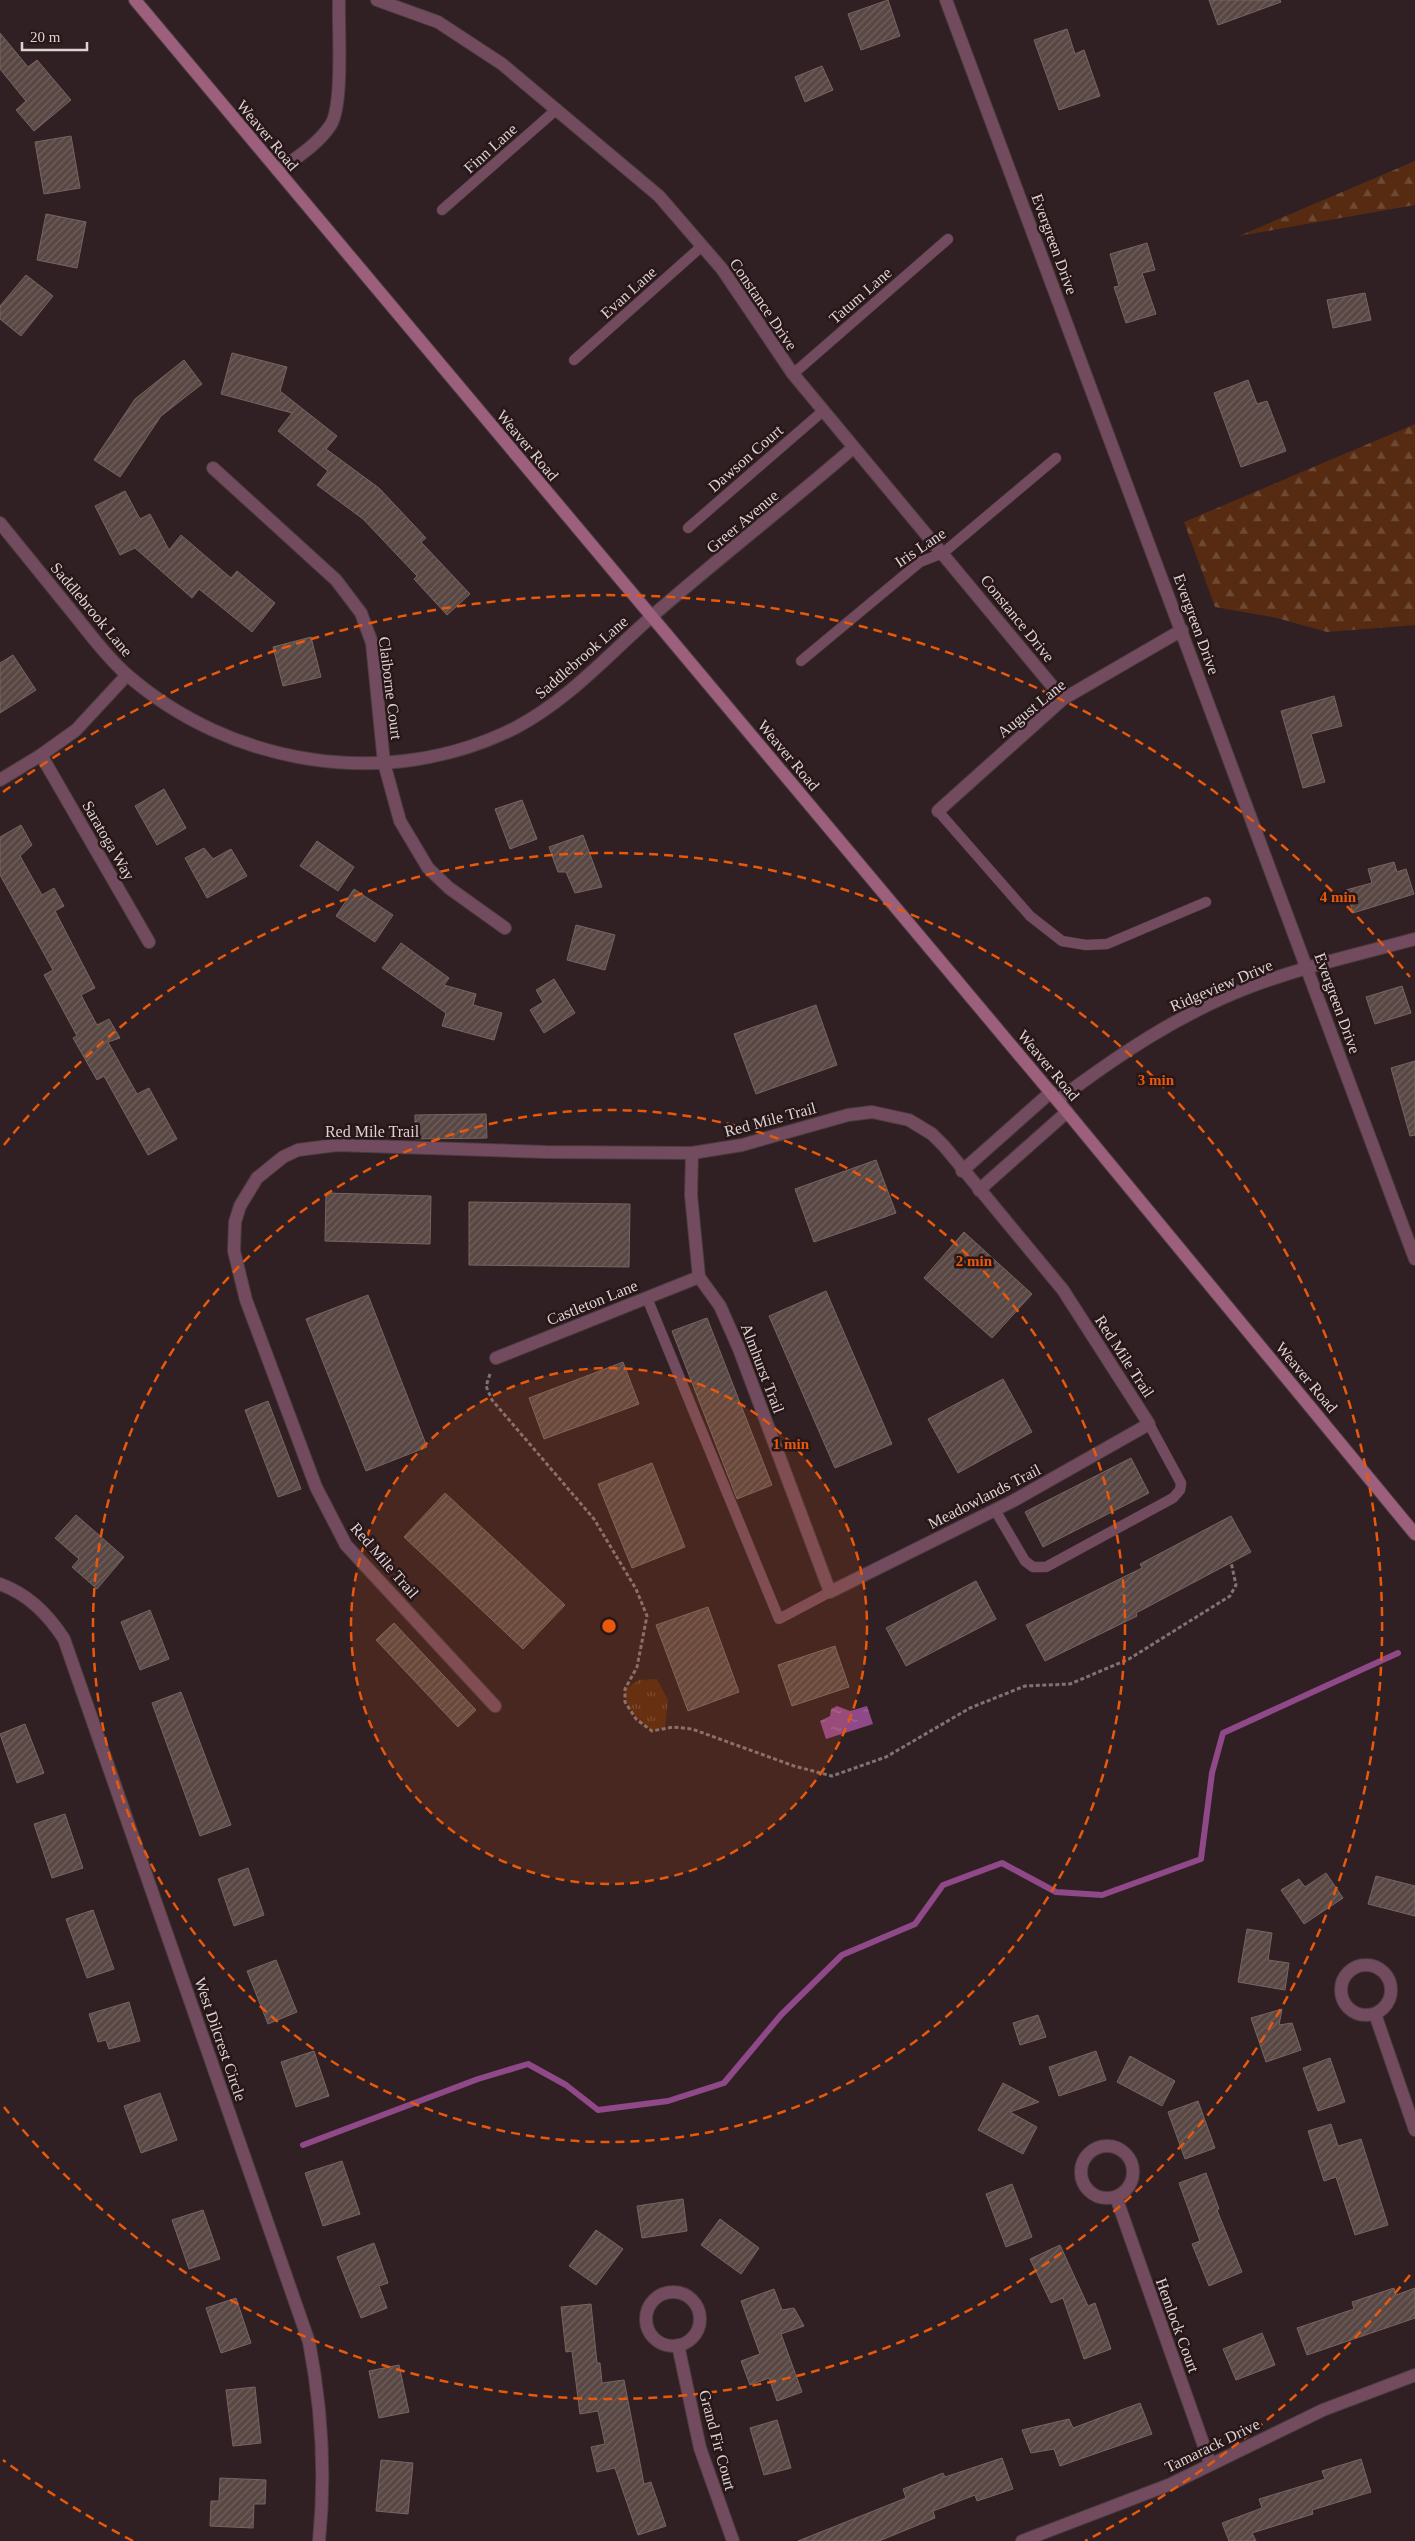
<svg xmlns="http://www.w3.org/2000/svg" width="1415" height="2541" viewBox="0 0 1415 2541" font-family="Georgia,serif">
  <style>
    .forest { fill: url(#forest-firs) }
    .park { fill: url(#park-tufts) }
    .water { fill: url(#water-ripples) }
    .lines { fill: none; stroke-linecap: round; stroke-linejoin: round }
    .stream { stroke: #8f4989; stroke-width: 6 }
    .building { fill: url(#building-hatch); stroke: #786461 }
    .service-casing { stroke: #4d3c3f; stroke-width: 11 }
    .minor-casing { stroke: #4d3c3f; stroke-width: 14 }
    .secondary-casing { stroke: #4d3c3f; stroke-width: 14 }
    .path { stroke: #817274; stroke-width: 3; stroke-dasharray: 4 2.5; stroke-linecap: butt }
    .service { stroke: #724c5e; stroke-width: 10 }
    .minor { stroke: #724c5e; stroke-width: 12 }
    .secondary { stroke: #9c607d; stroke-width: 12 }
    .ring { fill: none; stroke: #e8590c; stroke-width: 2.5; stroke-dasharray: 9 6 }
    .labels { text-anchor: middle; stroke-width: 5; stroke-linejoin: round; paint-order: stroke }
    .street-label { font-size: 16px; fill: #ded2d3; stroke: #271719 }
    .centre { fill: #e8590c; stroke: #271719; stroke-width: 2.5 }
    .ring-label { font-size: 15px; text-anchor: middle; font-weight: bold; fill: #e8590c; stroke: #271719; stroke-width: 5; stroke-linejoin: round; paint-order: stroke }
  </style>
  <defs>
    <pattern id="forest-firs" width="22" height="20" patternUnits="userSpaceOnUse" patternTransform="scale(1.25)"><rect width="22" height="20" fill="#562b12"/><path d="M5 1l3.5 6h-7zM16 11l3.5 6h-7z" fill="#6e4934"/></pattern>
    <pattern id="park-tufts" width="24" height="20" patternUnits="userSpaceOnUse" patternTransform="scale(1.25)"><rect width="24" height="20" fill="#562b12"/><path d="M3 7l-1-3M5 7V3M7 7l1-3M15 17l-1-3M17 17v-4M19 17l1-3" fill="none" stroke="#6e4934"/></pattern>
    <pattern id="water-ripples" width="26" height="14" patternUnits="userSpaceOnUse" patternTransform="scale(1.25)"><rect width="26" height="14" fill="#8f4989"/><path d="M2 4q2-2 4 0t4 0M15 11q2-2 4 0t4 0" fill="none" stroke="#a36b9e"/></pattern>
    <pattern id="building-hatch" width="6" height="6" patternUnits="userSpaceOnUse" patternTransform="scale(1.25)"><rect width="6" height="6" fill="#594744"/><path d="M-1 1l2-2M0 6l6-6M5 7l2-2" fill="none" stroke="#70615e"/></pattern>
  </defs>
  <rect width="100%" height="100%" fill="#312023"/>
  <!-- forest -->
  <g class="forest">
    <path d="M1415 161V205L1239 236Z"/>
    <path d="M1415 424V625L1327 632 1277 618 1215 607 1184 522Z"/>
  </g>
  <!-- park -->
  <path class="park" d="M657 1679 668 1700 665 1728 652 1731C637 1719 625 1709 625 1689L639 1680Z"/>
  <!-- water -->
  <path class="water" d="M837 1706 850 1711 867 1706 873 1724 826 1739 820 1721 830 1716 831 1709Z"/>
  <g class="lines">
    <!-- stream -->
    <path class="stream" d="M303 2145 478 2079 528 2064 566 2085 598 2110 668 2101 724 2083 781 2015 842 1955 915 1924 943 1885 1002 1863 1056 1892 1102 1895 1201 1859 1212 1773 1223 1733 1398 1653"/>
  </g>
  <!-- building -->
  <g class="building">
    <path d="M888 0 900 36 861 50 848 14Z"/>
    <path d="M1209 0H1280L1281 2 1218 25Z"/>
    <path d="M1067 29 1075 54 1084 50 1100 96 1059 110 1034 40Z"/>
    <path d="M0 33 28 67 37 60 71 100 34 131 16 110 26 101 0 69Z"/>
    <path d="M822 66 833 90 805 102 795 77Z"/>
    <path d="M71 136 80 188 44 194 35 142Z"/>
    <path d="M46 214 86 222 77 268 37 260Z"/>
    <path d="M1147 243 1155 270 1142 273 1156 314 1126 323 1114 287 1119 286 1110 254Z"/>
    <path d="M26 275 53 296 21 336 0 319V306Z"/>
    <path d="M1365 293 1371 320 1333 328 1327 300Z"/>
    <path d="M232 353 287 367 280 391 337 436 326 449 379 488 426 538 421 542 470 594 447 615 414 579 417 576 363 519 317 485 328 471 278 431 292 413 221 394Z"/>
    <path d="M184 360 202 384 161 416 120 477 94 460 135 399Z"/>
    <path d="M1248 380 1257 404 1267 401 1286 451 1241 467 1214 393Z"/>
    <path d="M125 491 140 519 150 514 169 550 181 535 231 578 237 571 275 603 252 632 199 589 192 598 135 548 120 555 95 506Z"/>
    <path d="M311 637 321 677 283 686 273 647Z"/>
    <path d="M13 655 36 690 0 713V663Z"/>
    <path d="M1334 696 1342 726 1311 734 1325 782 1303 788 1281 711Z"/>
    <path d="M164 789 186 828 157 845 135 806Z"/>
    <path d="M522 800 537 839 510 849 495 809Z"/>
    <path d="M21 825 32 845 20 856 42 895 54 888 64 906 55 911 95 988 81 995 97 1025 109 1019 120 1038 108 1042 137 1094 149 1088 177 1139 148 1155 104 1076 97 1080 73 1038 77 1036 44 975 53 970 0 875V837Z"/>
    <path d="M583 835 602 887 575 893 566 872H558L549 847Z"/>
    <path d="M317 841 354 867 338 891 300 866Z"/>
    <path d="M204 848 213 859 231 849 247 876 207 898 185 858Z"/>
    <path d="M1394 862 1397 872 1406 869 1414 894 1353 913 1346 890 1372 883 1368 869Z"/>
    <path d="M354 889 393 915 375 942 336 916Z"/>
    <path d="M576 925 615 935 605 970 567 960Z"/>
    <path d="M401 943 449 978 444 985 476 994 473 1005 502 1013 494 1040 442 1026 446 1013 382 968Z"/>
    <path d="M554 979 575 1013 544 1033 530 1010 543 1002 536 990Z"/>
    <path d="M1402 986 1411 1013 1375 1024 1366 997Z"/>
    <path d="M816 1005 837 1065 756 1094 734 1034Z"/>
    <path d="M1415 1061V1135L1410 1136 1391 1068Z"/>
    <path d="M486 1114 487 1138 415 1139V1115Z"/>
    <path d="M876 1160 896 1213 814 1242 795 1189Z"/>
    <path d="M326 1193 431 1196 430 1244 325 1241Z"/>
    <path d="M469 1202 630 1204 629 1267 469 1265Z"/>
    <path d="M964 1232 1032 1294 992 1338 924 1278Z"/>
    <path d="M826 1291 892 1444 835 1468 769 1316Z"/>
    <path d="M368 1295 427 1447 366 1471 306 1319Z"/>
    <path d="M707 1318 772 1485 737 1499 672 1331Z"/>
    <path d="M623 1362 639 1404 544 1439 529 1398Z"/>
    <path d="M1003 1379 1032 1432 958 1473 928 1419Z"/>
    <path d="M268 1401 301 1489 278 1497 245 1410Z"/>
    <path d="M1131 1458 1149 1493 1043 1547 1025 1512Z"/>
    <path d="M652 1463 685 1547 632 1568 598 1484Z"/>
    <path d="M445 1493 565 1605 523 1649 404 1537Z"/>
    <path d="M76 1515 124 1557 97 1589 72 1567 79 1559 55 1538Z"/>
    <path d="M1231 1516 1251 1552 1136 1613 1137 1616 1045 1661 1026 1625 1142 1568 1140 1564Z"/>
    <path d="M976 1581 996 1619 906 1666 886 1628Z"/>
    <path d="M708 1607 739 1692 688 1711 656 1625Z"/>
    <path d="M150 1610 169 1659 140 1670 121 1622Z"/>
    <path d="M394 1623 476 1710 458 1727 376 1640Z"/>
    <path d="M835 1646 849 1687 792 1706 778 1665Z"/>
    <path d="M181 1692 231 1825 200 1836 152 1703Z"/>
    <path d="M25 1724 44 1773 17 1783 0 1734Z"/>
    <path d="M65 1814 83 1868 52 1878 34 1824Z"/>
    <path d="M248 1868 264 1915 234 1926 218 1879Z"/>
    <path d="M1326 1873 1343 1898 1304 1924 1281 1890 1299 1879 1305 1887Z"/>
    <path d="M1376 1876 1415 1886V1916L1368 1904Z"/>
    <path d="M93 1910 114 1969 87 1978 66 1919Z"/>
    <path d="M1247 1929 1272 1933 1268 1960 1289 1963 1285 1990 1238 1982Z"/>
    <path d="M276 1960 297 2012 268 2024 247 1971Z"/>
    <path d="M129 2002 140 2041 109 2049 106 2040 98 2042 89 2014Z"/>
    <path d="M1282 2009 1279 2025 1292 2023 1301 2050 1266 2062 1251 2018Z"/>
    <path d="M1038 2015 1046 2037 1020 2045 1013 2023Z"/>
    <path d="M314 2051 329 2096 296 2107 281 2062Z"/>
    <path d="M1096 2051 1106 2080 1059 2096 1049 2067Z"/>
    <path d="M1130 2056 1175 2081 1162 2106 1117 2082Z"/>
    <path d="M1330 2058 1345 2102 1318 2111 1303 2068Z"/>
    <path d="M1003 2083 1039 2102 1010 2112 1037 2127 1023 2154 978 2130Z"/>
    <path d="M160 2093 177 2140 141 2153 124 2106Z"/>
    <path d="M1198 2101 1215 2148 1185 2159 1168 2112Z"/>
    <path d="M1331 2124 1338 2146 1361 2139 1388 2225 1355 2235 1336 2177 1324 2181 1308 2131Z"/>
    <path d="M342 2161 360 2214 323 2226 305 2173Z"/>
    <path d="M1206 2173 1219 2209 1217 2210 1242 2272 1209 2286 1192 2244 1200 2241 1179 2183Z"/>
    <path d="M1012 2184 1032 2237 1006 2247 986 2194Z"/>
    <path d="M683 2199 687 2231 642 2238 637 2206Z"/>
    <path d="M203 2210 220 2259 189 2269 172 2220Z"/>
    <path d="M720 2219 759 2248 741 2274 701 2245Z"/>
    <path d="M596 2230 623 2249 596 2285 569 2266Z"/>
    <path d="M374 2243 388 2283 379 2286 387 2308 361 2318 337 2257Z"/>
    <path d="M1060 2245 1088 2306 1095 2303 1111 2349 1084 2359 1063 2298 1051 2303 1030 2259Z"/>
    <path d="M1394 2288 1396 2295 1415 2288V2318L1307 2355 1297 2328 1354 2309 1352 2302Z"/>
    <path d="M774 2289 782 2310 794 2308 804 2326 781 2334 802 2392 777 2401 769 2378 750 2385 741 2361 760 2354 741 2301Z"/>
    <path d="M236 2298 251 2343 221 2353 206 2308Z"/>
    <path d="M591 2304 597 2363H600L602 2383 624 2380 644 2484 651 2482 666 2526 638 2535 615 2468 597 2472 591 2447 605 2444 598 2411 580 2414 572 2351 566 2352 561 2307Z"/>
    <path d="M1262 2333 1275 2365 1236 2380 1223 2349Z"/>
    <path d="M399 2365 409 2412 379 2418 369 2371Z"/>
    <path d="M255 2387 261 2443 233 2446 226 2390Z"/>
    <path d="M1140 2403 1152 2434 1060 2466 1054 2449 1031 2453 1022 2430 1069 2419 1073 2428Z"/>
    <path d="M777 2420 791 2468 764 2475 750 2428Z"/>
    <path d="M1002 2458 1013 2489 977 2501 975 2495 933 2511 935 2518 879 2541H798L906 2498 903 2489 943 2473 945 2477Z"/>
    <path d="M1361 2459 1371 2492 1312 2510 1313 2514 1252 2533 1256 2541H1229L1222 2523 1262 2508 1259 2499 1325 2479 1322 2471Z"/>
    <path d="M381 2460 413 2463 408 2514 376 2511Z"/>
    <path d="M220 2478 266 2480 265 2504H254L253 2528 210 2526 211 2501H219Z"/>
  </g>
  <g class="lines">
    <!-- service casing -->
    <g class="service-casing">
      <g id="service">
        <path d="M442 210 557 109"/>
        <path d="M574 360 702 246"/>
        <path d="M793 374 948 239"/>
        <path d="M688 528 823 411"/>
        <path d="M801 661 920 562 943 553 1056 458"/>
        <path d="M938 811 1030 916 1062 941 1086 945 1107 944 1206 902"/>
        <path d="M647 1298 779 1619 830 1592"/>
        <path d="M995 1510 1025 1561 1033 1567H1046L1173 1498 1180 1490 1181 1483 1149 1424"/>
      </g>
    </g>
    <!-- minor casing -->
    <g class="minor-casing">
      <g id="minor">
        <path d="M377 0 438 22 502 64 659 196 722 269 793 374 1063 699"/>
        <path d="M946 0 1415 1259"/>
        <path d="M278 171C296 158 317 145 330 126 344 107 338 26 339 0"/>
        <path d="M213 468 336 580 361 613 372 643 384 763 400 821 428 868 449 888 505 928"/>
        <path d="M0 523C24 553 49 583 73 613 90 634 105 655 125 673 230 766 388 792 515 728 567 701 607 656 650 618 716 560 786 506 853 448"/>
        <path d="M41 755 149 942"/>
        <path d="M0 780 41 755 76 730 127 675"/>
        <path d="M938 811 1063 699 1182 630"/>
        <path d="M1058 1100C1117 1056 1177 1015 1247 988 1301 967 1359 954 1415 939"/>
        <path d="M962 1171 1051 1092"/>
        <path d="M979 1190 1067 1112"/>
        <path d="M496 1358 699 1277"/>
        <path d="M0 1584C28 1594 48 1614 64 1639L309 2342C322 2409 326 2473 319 2541"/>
        <path d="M495 1706 346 1545 316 1487 246 1300 234 1251 235 1222 240 1206 257 1178 283 1157 298 1150 337 1145 546 1152 692 1153 742 1145 848 1115 872 1112 909 1120 932 1134 944 1146 1063 1290 1149 1424 1013 1501 830 1592 739 1349 720 1306 699 1277 691 1195 692 1153"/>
        <circle cx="1366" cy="1990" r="25"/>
        <path d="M1375 2014 1415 2130"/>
        <circle cx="1107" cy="2172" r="26"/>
        <path d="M1116 2197 1210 2463"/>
        <circle cx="673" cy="2319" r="27"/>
        <path d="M678 2345 700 2448 733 2541"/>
        <path d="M1022 2541 1171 2484 1323 2410 1415 2375"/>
      </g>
    </g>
    <!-- secondary casing -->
    <g class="secondary-casing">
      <path id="secondary" d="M135 0 1067 1112 1415 1534"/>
    </g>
    <!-- path -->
    <path class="path" d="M490 1374 486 1386 492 1400 594 1519 636 1589 647 1616 637 1667 625 1689V1702L636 1719 652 1731 673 1727 692 1729 794 1766 832 1776 886 1757 970 1708 1025 1686 1070 1684 1129 1659 1230 1596 1236 1585 1231 1562"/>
    <!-- service -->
    <use href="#service" class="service"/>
    <!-- minor -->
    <use href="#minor" class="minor"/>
    <!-- secondary -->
    <use href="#secondary" class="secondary"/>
  </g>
  <!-- distance rings -->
  <circle cx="609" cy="1626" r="258" fill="#e8590c" fill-opacity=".12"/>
  <g class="ring">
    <circle cx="609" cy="1626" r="258"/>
    <circle cx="609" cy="1626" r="516"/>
    <path d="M4 1145A773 773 0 1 1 4 2107"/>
    <path d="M1410 2275A1031 1031 0 0 1 1085 2541M133 2541A1031 1031 0 0 1 3 2460M3 792A1031 1031 0 0 1 1410 977"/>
  </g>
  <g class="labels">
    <!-- street labels -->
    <g class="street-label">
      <text transform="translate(268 135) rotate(50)" y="6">Weaver Road</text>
      <text transform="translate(490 148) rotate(-42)" y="6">Finn Lane</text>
      <text transform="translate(1055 244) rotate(70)" y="6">Evergreen Drive</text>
      <text transform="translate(628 292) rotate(-42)" y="6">Evan Lane</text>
      <text transform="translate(860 295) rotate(-41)" y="6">Tatum Lane</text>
      <text transform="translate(764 304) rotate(56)" y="6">Constance Drive</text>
      <text transform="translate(528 445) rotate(50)" y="6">Weaver Road</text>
      <text transform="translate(745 458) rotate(-41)" y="6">Dawson Court</text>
      <text transform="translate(742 521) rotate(-40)" y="6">Greer Avenue</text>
      <text transform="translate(920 547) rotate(-34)" y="6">Iris Lane</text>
      <text transform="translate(92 609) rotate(50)" y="6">Saddlebrook Lane</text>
      <text transform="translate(1018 618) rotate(51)" y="6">Constance Drive</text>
      <text transform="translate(1197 624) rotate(70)" y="6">Evergreen Drive</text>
      <text transform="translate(581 657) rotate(-41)" y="6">Saddlebrook Lane</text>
      <text transform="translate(391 688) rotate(83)" y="6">Claiborne Court</text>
      <text transform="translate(1031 708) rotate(-39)" y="6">August Lane</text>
      <text transform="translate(789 755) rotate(50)" y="6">Weaver Road</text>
      <text transform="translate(109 840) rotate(60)" y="6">Saratoga Way</text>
      <text transform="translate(1221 985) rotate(-23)" y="6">Ridgeview Drive</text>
      <text transform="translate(1338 1003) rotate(70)" y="6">Evergreen Drive</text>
      <text transform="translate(1049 1065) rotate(50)" y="6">Weaver Road</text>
      <text transform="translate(770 1119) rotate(-15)" y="6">Red Mile Trail</text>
      <text x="372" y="1137">Red Mile Trail</text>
      <text transform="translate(592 1302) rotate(-22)" y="6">Castleton Lane</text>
      <text transform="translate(1125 1356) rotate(57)" y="6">Red Mile Trail</text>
      <text transform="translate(763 1368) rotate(69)" y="6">Almhurst Trail</text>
      <text transform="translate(1307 1377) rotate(50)" y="6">Weaver Road</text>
      <text transform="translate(984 1496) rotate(-27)" y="6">Meadowlands Trail</text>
      <text transform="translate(385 1560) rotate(49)" y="6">Red Mile Trail</text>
      <text transform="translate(221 2039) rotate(71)" y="6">West Dilcrest Circle</text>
      <text transform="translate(1178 2325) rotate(70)" y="6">Hemlock Court</text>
      <text transform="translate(718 2440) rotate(75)" y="6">Grand Fir Court</text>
      <text transform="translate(1212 2445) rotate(-26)" y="6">Tamarack Drive</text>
    </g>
  </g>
  <circle cx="609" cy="1626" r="8" class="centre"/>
  <g class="ring-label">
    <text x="1338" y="902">4 min</text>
    <text x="1156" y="1085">3 min</text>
    <text x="974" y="1266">2 min</text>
    <text x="791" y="1449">1 min</text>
  </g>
  <!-- scale -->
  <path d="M22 42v8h65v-8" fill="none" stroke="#ded2d3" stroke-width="2.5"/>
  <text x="30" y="42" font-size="15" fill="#ded2d3" stroke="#271719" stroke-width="4" paint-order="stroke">20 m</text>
</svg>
